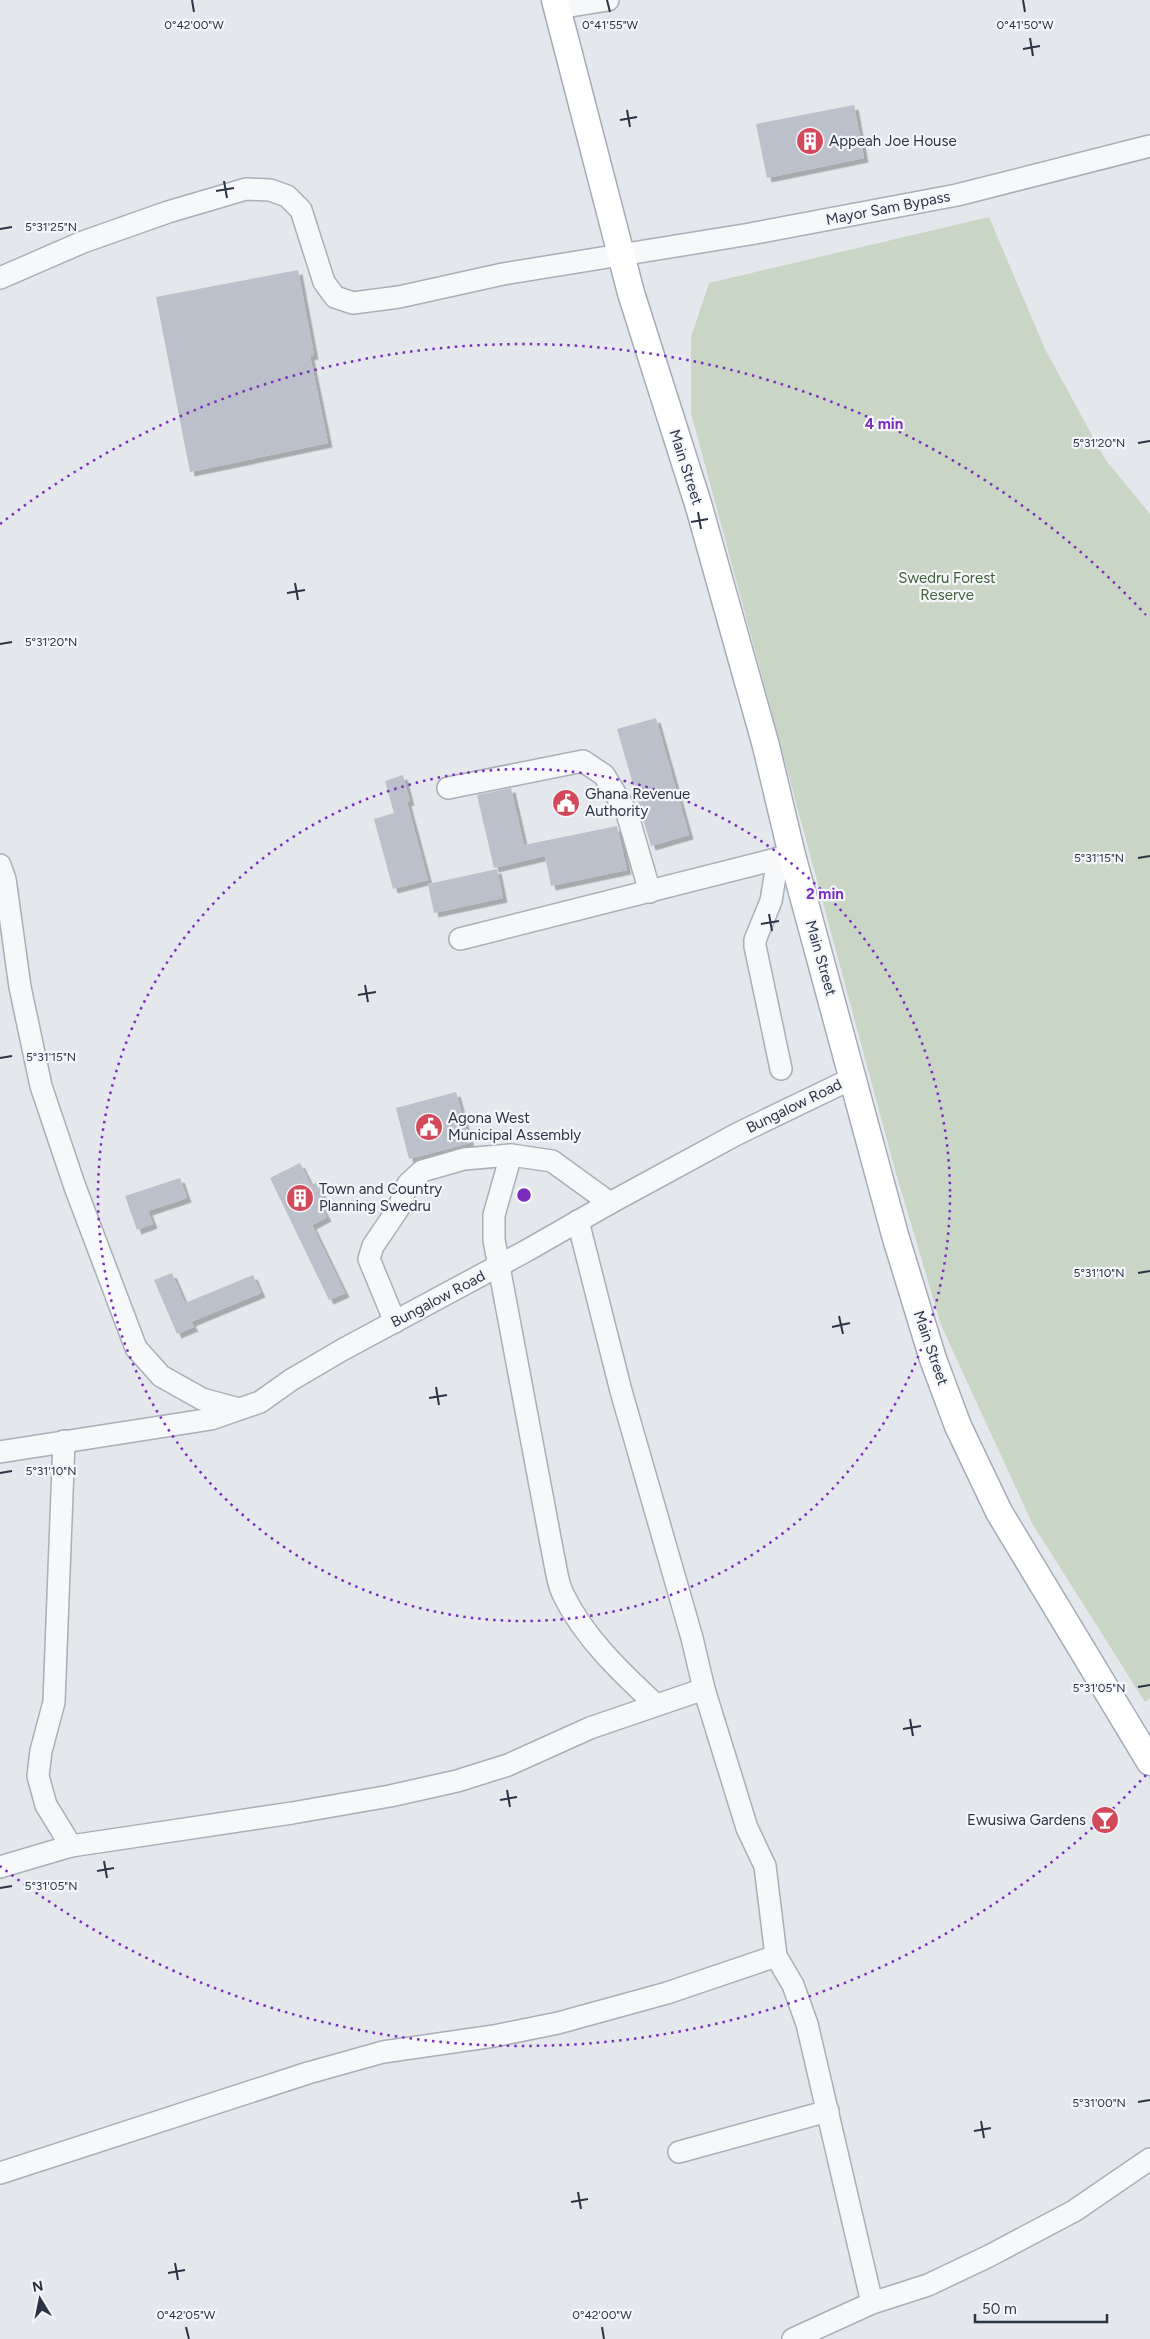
<svg xmlns="http://www.w3.org/2000/svg" width="1150" height="2339" viewBox="0 0 1150 2339" font-family="Figtree,sans-serif">
  <style>
    .green { fill: #c9d6c5 }
    .building { fill: #bbc0ca; filter: url(#shadow) }
    .lines { fill: none; stroke-linecap: round; stroke-linejoin: round }
    .minor-casing { stroke: #a9aeb7; stroke-width: 24 }
    .major-casing { stroke: #a3abb8; stroke-width: 29 }
    .minor { stroke: #f7f8fa; stroke-width: 21 }
    .major { stroke: #fff; stroke-width: 26 }
    .ticks { fill: none; stroke: #2b3445; stroke-width: 2 }
    .ring { fill: none; stroke: #7b2cbf; stroke-width: 2.5; stroke-dasharray: 2.5 5 }
    .labels { text-anchor: middle; stroke-width: 4.5; stroke-linejoin: round; paint-order: stroke }
    .poi-label { font-size: 15px; fill: #2b3445; stroke: #f4f6f9; text-anchor: start }
    .street-label { font-size: 15px; fill: #2b3445; stroke: #f4f6f9 }
    .park-label { font-size: 15px; fill: #3f6138; stroke: #f4f6f9 }
    .ticks-label { font-size: 12px; text-anchor: middle; fill: #2b3445; stroke: #f4f6f9; stroke-width: 4.5; stroke-linejoin: round; paint-order: stroke }
    .centre { fill: #7b2cbf; stroke: #f4f6f9; stroke-width: 2.5 }
    .ring-label { font-size: 15px; text-anchor: middle; font-weight: bold; fill: #7b2cbf; stroke: #f4f6f9; stroke-width: 4.5; stroke-linejoin: round; paint-order: stroke }
  </style>
  <defs>
    <filter id="shadow"><feDropShadow dx="4.5" dy="4.5" stdDeviation="0" flood-color="#0004"/></filter>
  </defs>
  <rect width="100%" height="100%" fill="#e4e7ec"/>
  <!-- green -->
  <path class="green" d="M989 217 1045 349 1105 459 1150 514V1698L1145 1702 1032 1523 941 1325 895 1170 691 413V337L709 283Z"/>
  <!-- building -->
  <g class="building">
    <path d="M854 105 864 158 767 178 756 124Z"/>
    <path d="M298 270 314 355 310 356 328 443 190 472 156 297Z"/>
    <path d="M656 718 689 835 651 846 617 729Z"/>
    <path d="M403 775 410 801 407 802 428 880 393 889 374 819 394 813 385 781Z"/>
    <path d="M511 788 524 845 617 826 627 870 551 886 545 856 494 868 477 795Z"/>
    <path d="M497 869 503 898 434 913 428 884Z"/>
    <path d="M456 1092 470 1143 409 1159 396 1108Z"/>
    <path d="M300 1163 311 1185 316 1183 323 1196 318 1199 327 1217 312 1225 345 1293 329 1300 270 1178Z"/>
    <path d="M180 1178 187 1198 148 1211 153 1224 137 1230 125 1196Z"/>
    <path d="M172 1273 185 1303 253 1275 261 1293 191 1322 194 1327 177 1334 154 1280Z"/>
  </g>
  <g class="lines">
    <!-- minor casing -->
    <g class="minor-casing">
      <g id="minor">
        <path d="M558 8 608 0"/>
        <path d="M0 278 83 242 168 212 246 189 270 190 287 196 301 210 324 282 335 297 353 303 399 297 503 274 750 234 957 195 1150 146"/>
        <path d="M448 788 583 761 604 775 627 813 650 892"/>
        <path d="M778 858 771 901 755 940V946L781 1069"/>
        <path d="M0 865 5 879 20 987 41 1086 75 1187 136 1348 161 1376 202 1399 239 1409"/>
        <path d="M460 939 792 855"/>
        <path d="M511 1155 494 1215V1240L553 1554C556 1567 557 1582 563 1594 584 1638 622 1673 656 1705"/>
        <path d="M578 1221 621 1391 692 1638 704 1689 747 1828 765 1866 776 1956 793 1985 807 2024 872 2303"/>
        <path d="M395 1322 369 1259 373 1246 398 1209 408 1184 422 1171 464 1159 511 1155 552 1161 610 1203"/>
        <path d="M64 1441 54 1702 41 1751 38 1776 46 1805 71 1846"/>
        <path d="M0 1452 211 1419 260 1402 291 1380 342 1350 526 1251 610 1203 737 1134 853 1078"/>
        <path d="M0 1867 71 1846 292 1813 390 1796 457 1781 508 1765 590 1728 704 1689"/>
        <path d="M679 2152 828 2111"/>
        <path d="M0 2173 308 2073 383 2052 494 2036 558 2023 667 1993 776 1956"/>
        <path d="M793 2339 872 2303 928 2285 989 2256 1074 2211 1150 2159"/>
      </g>
    </g>
    <!-- major casing -->
    <g class="major-casing">
      <path id="major" d="M555 0 631 293 699 507 766 746 792 855 895 1235 933 1359 958 1426 999 1512 1150 1762"/>
    </g>
    <!-- minor -->
    <use href="#minor" class="minor"/>
    <!-- major -->
    <use href="#major" class="major"/>
  </g>
  <!-- ticks -->
  <path class="ticks" d="M192 0 194 12M607 0 610 12M1023 0 1025 12M1030 38 1033 56M1023 49 1040 46M627 110 630 127M620 120 637 117M224 181 227 198M216 191 234 188M0 229 12 227M1138 443 1150 441M698 512 701 529M691 522 708 519M295 583 298 600M287 593 305 590M0 644 12 642M1138 858 1150 856M769 914 772 931M761 924 779 921M365 985 368 1002M358 995 376 992M0 1058 12 1056M1138 1273 1150 1271M839 1316 843 1334M832 1327 850 1323M436 1387 439 1405M429 1398 447 1395M0 1473 12 1471M1138 1687 1150 1685M910 1719 913 1736M903 1729 921 1726M507 1790 510 1807M500 1800 517 1797M104 1861 107 1878M97 1871 114 1868M0 1888 12 1886M1138 2102 1150 2100M981 2121 984 2138M974 2131 991 2128M578 2192 581 2209M571 2202 588 2199M175 2263 178 2280M168 2273 185 2270M186 2327 189 2339M602 2327 604 2339"/>
  <!-- distance rings -->
  <g class="ring">
    <circle cx="524" cy="1195" r="426"/>
    <path d="M1146 1775A851 851 0 0 1 0 1866M0 524A851 851 0 0 1 1146 615"/>
  </g>
  <!-- icons -->
  <defs>
    <g id="building-disc" transform="scale(1.4375)"><circle r="9.5" fill="#d1495b" stroke="#f4f6f9"/><path d="M-4-6H4V6H1V3H-1V6H-4ZM-2.5-4.3h1.7v1.8h-1.7ZM.8-4.3h1.7v1.8H.8ZM-2.5-1h1.7V.8h-1.7ZM.8-1h1.7V.8H.8Z" fill="#fff"/></g>
    <g id="civic-disc" transform="scale(1.4375)"><circle r="9.5" fill="#d1495b" stroke="#f4f6f9"/><path d="M-.6-6.5H3V-4.5H.6V-3L4-1V1h2V6H-6V1h2V-1L-.6-3ZM-1.2 2.5V6h2.4V2.5Z" fill="#fff"/></g>
    <g id="bar-disc" transform="scale(1.4375)"><circle r="9.5" fill="#d1495b" stroke="#f4f6f9"/><path d="M-6-5H6L.8 .8V4.5H3.5V6h-7V4.5H-.8V.8Z" fill="#fff"/></g>
  </defs>
  <g fill-rule="evenodd">
    <use href="#building-disc" x="810" y="141"/>
    <use href="#civic-disc" x="566" y="803"/>
    <use href="#civic-disc" x="429" y="1127"/>
    <use href="#building-disc" x="300" y="1198"/>
    <use href="#bar-disc" x="1105" y="1820"/>
  </g>
  <g class="labels">
    <!-- poi labels -->
    <g class="poi-label">
      <text x="829" y="146">Appeah Joe House</text>
      <text x="585" y="799">Ghana Revenue<tspan x="585" dy="17">Authority</tspan></text>
      <text x="448" y="1123">Agona West<tspan x="448" dy="17">Municipal Assembly</tspan></text>
      <text x="319" y="1194">Town and Country<tspan x="319" dy="17">Planning Swedru</tspan></text>
      <text x="1086" y="1825" text-anchor="end">Ewusiwa Gardens</text>
    </g>
    <!-- street labels -->
    <g class="street-label">
      <text transform="translate(888 208) rotate(-11)" y="5">Mayor Sam Bypass</text>
      <text transform="translate(686 467) rotate(72)" y="5">Main Street</text>
      <text transform="translate(821 958) rotate(74)" y="5">Main Street</text>
      <text transform="translate(794 1106) rotate(-26)" y="5">Bungalow Road</text>
      <text transform="translate(438 1299) rotate(-28)" y="5">Bungalow Road</text>
      <text transform="translate(931 1348) rotate(71)" y="5">Main Street</text>
    </g>
    <!-- park labels -->
    <g class="park-label">
      <text x="947" y="583">Swedru Forest<tspan x="947" dy="17">Reserve</tspan></text>
    </g>
  </g>
  <g class="ticks-label">
    <text x="194" y="29">0°42'00"W</text>
    <text x="610" y="29">0°41'55"W</text>
    <text x="1025" y="29">0°41'50"W</text>
    <text x="51" y="231">5°31'25"N</text>
    <text x="1099" y="447">5°31'20"N</text>
    <text x="51" y="646">5°31'20"N</text>
    <text x="1099" y="862">5°31'15"N</text>
    <text x="51" y="1061">5°31'15"N</text>
    <text x="1099" y="1277">5°31'10"N</text>
    <text x="51" y="1475">5°31'10"N</text>
    <text x="1099" y="1692">5°31'05"N</text>
    <text x="51" y="1890">5°31'05"N</text>
    <text x="1099" y="2107">5°31'00"N</text>
    <text x="186" y="2319">0°42'05"W</text>
    <text x="602" y="2319">0°42'00"W</text>
  </g>
  <circle cx="524" cy="1195" r="8" class="centre"/>
  <g class="ring-label">
    <text x="884" y="429">4 min</text>
    <text x="825" y="899">2 min</text>
  </g>
  <!-- north arrow -->
  <g transform="translate(40 2299) rotate(350)" stroke="#f4f6f9" stroke-width="4" paint-order="stroke">
  <path d="M0-4L9 19L0 12L-9 19Z" fill="#2b3445"/>
  <text y="-8" font-size="14" font-weight="bold" text-anchor="middle" fill="#2b3445">N</text>
  </g>
  <!-- scale -->
  <path d="M975 2314v8h132v-8" fill="none" stroke="#2b3445" stroke-width="2.5"/>
  <text x="982" y="2314" font-size="15" fill="#2b3445" stroke="#f4f6f9" stroke-width="4" paint-order="stroke">50 m</text>
</svg>
